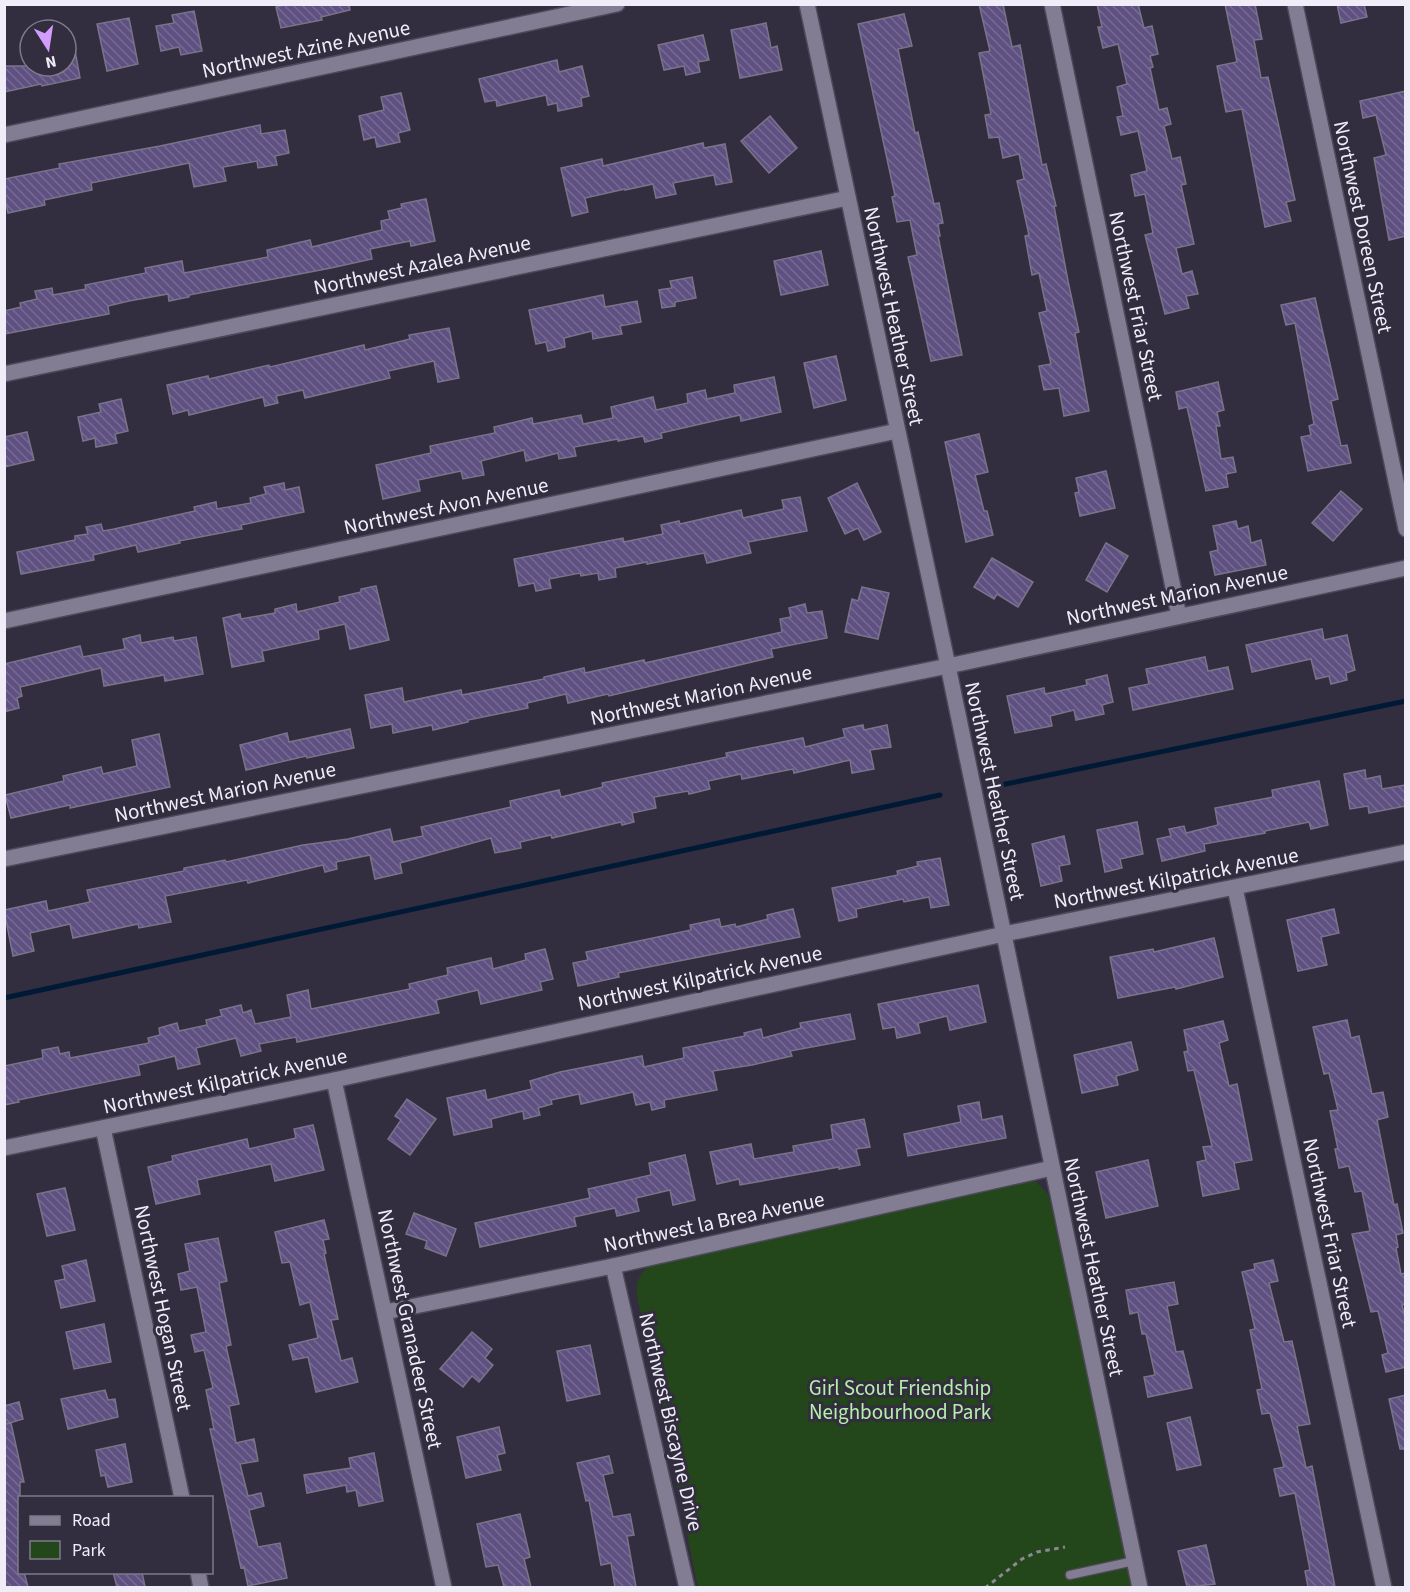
<svg xmlns="http://www.w3.org/2000/svg" width="1410" height="1592" viewBox="0 0 1410 1592" font-family="'Source Sans 3',sans-serif">
  <style>
    .park { fill: #24461b }
    .lines { fill: none; stroke-linecap: round; stroke-linejoin: round }
    .stream { stroke: #001a35; stroke-width: 5 }
    .building { fill: url(#building-back-hatch); stroke: #797489; stroke-width: 1.5 }
    .lane-casing { stroke: #4d4959; stroke-width: 11 }
    .street-casing { stroke: #4d4959; stroke-width: 18 }
    .path { stroke: #8c8897; stroke-width: 3; stroke-dasharray: 4.5 4.5; stroke-linecap: butt }
    .lane { stroke: #827d92; stroke-width: 8 }
    .street { stroke: #827d92; stroke-width: 15 }
    .labels { text-anchor: middle; stroke-width: 6; stroke-linejoin: round; paint-order: stroke }
    .street-label { font-size: 21px; fill: #f0edf9; stroke: #322d3f }
    .park-label { font-size: 21px; fill: #b6efa9; stroke: #322d3f }
  </style>
  <defs>
    <pattern id="building-back-hatch" width="6" height="6" patternUnits="userSpaceOnUse" patternTransform="scale(1.5)"><rect width="6" height="6" fill="#5f5082"/><path d="M-1 5l2 2M0 0l6 6M5-1l2 2" fill="none" stroke="#766a94"/></pattern>
  </defs>
  <rect width="100%" height="100%" fill="#322d3f"/>
  <!-- park -->
  <path class="park" d="M1035 1181 1048 1194 1061 1239 1134 1587H698L639 1306C635 1285 635 1278 651 1264L1020 1183Z"/>
  <g class="lines">
    <!-- stream -->
    <g class="stream">
      <path d="M1001 785 1406 701"/>
      <path d="M4 998 940 795"/>
    </g>
  </g>
  <!-- building -->
  <g class="building">
    <path d="M288 4H349L350 10 321 17 322 20 281 28 276 7Z"/>
    <path d="M979 4H1003L1012 47 1020 45 1042 165 1046 164 1056 206H1054L1068 281 1079 332 1075 333 1089 411 1064 416 1059 388 1044 390 1039 366 1051 364 1039 313 1047 311 1039 273 1032 275 1025 236 1029 235 1017 181 1024 179 1019 154 1003 158 999 137 989 138 985 115 991 114 979 53 990 51Z"/>
    <path d="M1097 4H1138L1144 28 1152 26 1158 54 1150 56 1153 67 1150 68 1159 110 1167 108 1171 124 1164 126 1172 159 1180 157 1186 184 1181 185 1194 244 1176 248 1182 274 1192 271 1198 294 1186 296 1189 308 1165 314 1145 235 1153 233 1145 194 1135 196 1131 175 1147 171 1138 131 1121 135 1117 117 1123 116 1117 87 1127 84 1118 44 1103 48 1098 27H1102Z"/>
    <path d="M1225 4H1255L1262 39 1254 40 1261 78 1268 77 1295 200 1286 202 1291 221 1265 227 1242 109 1226 112 1217 66 1237 62Z"/>
    <path d="M1337 4H1364L1367 17 1341 23Z"/>
    <path d="M194 11 202 51 181 55 179 47 161 51 156 26 174 23 172 15Z"/>
    <path d="M904 14 912 46 898 49 915 133 918 132 934 204 939 203 943 223 938 224 940 236H938L962 355 931 361 908 257 917 255 910 220 897 222 892 197 895 196 858 24Z"/>
    <path d="M129 18 138 64 107 71 97 24Z"/>
    <path d="M766 23 771 48 777 46 782 70 740 78 731 30Z"/>
    <path d="M703 35 709 60 698 62 700 72 686 75 684 66 664 70 658 45Z"/>
    <path d="M66 39H73L80 78 42 86 41 84 4 92V66H66Z"/>
    <path d="M557 60 559 72 582 66 589 96 581 98 582 106 558 111 557 103 548 105 546 95 497 106 496 100 485 102 479 79Z"/>
    <path d="M1406 91V236L1389 240 1374 158 1386 155 1376 115 1363 118 1360 101Z"/>
    <path d="M401 93 410 130 398 133 400 142 377 147 375 137 364 140 359 116 384 110 381 97Z"/>
    <path d="M770 116 797 148 769 173 741 141Z"/>
    <path d="M260 125 261 134 285 130 289 153 275 156 277 165 258 168 257 161 223 167 226 181 194 187 189 163 91 183 92 190 44 200 45 205 8 213 4 194V179L60 168 59 164 160 146Z"/>
    <path d="M703 143 704 148 725 144 732 182 716 185 714 175 673 183 676 194 656 198 653 184 625 190V189L585 198 588 212 572 216 561 168 602 159 603 166Z"/>
    <path d="M426 199 435 241 411 246 410 241 370 249 372 259 331 268 189 295V297L169 301 168 294 129 301 108 306 109 314 4 334V311L21 307 20 303 37 299 35 291 52 288 53 295 86 289 85 285 146 273 145 268 182 261 184 273 268 257 267 250 310 240 312 247 382 230 381 221 390 219 388 211 402 208 401 204Z"/>
    <path d="M821 251 828 285 781 295 774 261Z"/>
    <path d="M692 277 696 298 675 302V306L662 308 659 290 672 288 670 281Z"/>
    <path d="M603 295 605 307 637 301 641 322 620 326 622 334 593 339 592 331 564 338 565 347 548 351 546 342 536 344 529 310Z"/>
    <path d="M1315 298 1338 399 1331 401 1341 446 1347 445 1351 463 1308 471 1301 437 1311 435 1309 426 1314 424 1295 323 1286 325 1281 305Z"/>
    <path d="M449 328 459 378 438 382 434 361 388 371 390 378 305 398 303 390 276 396 278 403 265 406 263 397 189 415 188 410 173 414 167 385 208 376 209 379 269 365 270 367 364 345 365 350 410 339 409 335Z"/>
    <path d="M836 356 846 400 814 408 804 363Z"/>
    <path d="M774 377 781 412 741 421 740 415 661 433 662 438 645 442 643 436 618 441V439L574 447 576 456 559 459 558 453 526 461 524 450 481 461 484 475 463 479 461 471 418 480 420 491 383 499 376 465 431 453 430 446 495 433 494 427 532 418 533 424 581 415 583 424 613 418 611 407 653 397 656 410 688 403 687 394 705 390 707 399 735 393 734 385Z"/>
    <path d="M1218 382 1224 410 1217 412 1220 426H1216L1221 459 1233 457 1236 472 1226 474 1228 487 1206 491 1187 407 1179 409 1176 392Z"/>
    <path d="M121 399 128 431 115 434 117 443 96 447 95 438 83 441 78 417 101 412 99 404Z"/>
    <path d="M27 432 34 460 4 467V437Z"/>
    <path d="M979 434 988 472 975 475 984 511H987L993 535 966 542 945 442Z"/>
    <path d="M1106 471 1115 508 1080 516 1075 493 1079 492 1076 478Z"/>
    <path d="M284 483 285 490 299 487 304 512 241 525 242 529 179 541 180 543 138 552 136 545 93 555 94 560 21 574 17 552 75 540V536L88 534 86 527 101 524 103 531 114 529 195 511 194 507 216 502 217 509 251 503 250 498 266 494 264 487Z"/>
    <path d="M857 483 881 532 864 540 858 528 845 534 828 498Z"/>
    <path d="M1341 491 1362 509 1333 541 1312 523Z"/>
    <path d="M800 497 807 531 748 542 751 553 707 563 704 553 647 564V562L615 568 616 577 599 580 598 573 581 576 580 573 549 579 551 588 536 591 534 583 519 586 514 559 623 538 624 542 663 534 661 525 679 521 680 524 741 510 743 518 784 509 782 500Z"/>
    <path d="M1236 521 1238 529 1248 526 1251 543 1261 540 1266 565 1215 575 1210 552 1218 550 1213 526Z"/>
    <path d="M1106 543 1128 556 1107 592 1086 580Z"/>
    <path d="M992 558 1033 582 1018 607 997 594 994 599 974 587Z"/>
    <path d="M376 586 389 640 350 649 345 624 318 630 319 639 262 651 264 661 232 667 223 618 240 614 241 619 275 613V609L296 604 297 612 340 602 339 597 361 592V589Z"/>
    <path d="M862 587 889 593 878 639 845 632 852 599 858 601Z"/>
    <path d="M805 604 807 613 822 611 827 638 771 649 773 657 609 696 608 694 568 703 566 694 527 703 528 708 468 720V722L433 730 432 725 393 733 392 724 371 728 365 695 402 688 404 702 461 690 462 695 544 679V677L584 668 585 673 644 660 645 663 782 632 780 619 791 617 789 608Z"/>
    <path d="M1322 629 1324 640 1347 635 1355 670 1346 673 1347 680 1331 684 1329 676 1316 679 1311 659 1252 672 1246 645Z"/>
    <path d="M140 635 141 643 173 637 174 641 196 637 203 674 165 681 164 675 104 686 101 668 20 687 22 696 17 698 19 708 4 712V664L80 646 83 657 125 649 123 639Z"/>
    <path d="M1205 657 1208 671 1228 667 1233 689 1133 710 1129 688 1149 684 1146 669Z"/>
    <path d="M1107 675 1113 702 1102 705 1104 714 1076 720 1074 710 1050 716 1052 726 1015 733 1007 696 1044 688 1045 694 1087 685 1086 680Z"/>
    <path d="M863 725 864 730 887 725 891 747 870 750 874 769 852 773 850 760 794 773 793 769 742 779 741 774 708 781 710 789 689 794 688 791 654 797 656 808 632 813 634 822 622 825 621 822 552 838 551 835 520 842 521 848 495 853 491 838 400 863 402 873 375 879 370 855 336 862 337 869 325 872 323 865 248 883 247 880 165 896 171 922 139 928 138 924 73 938 70 924 30 933 34 951 13 956 4 910 46 901 48 911 90 902 87 890 184 871V868L225 860 226 862 303 845 348 839 390 829 393 842 423 836 421 827 511 807 510 801 559 790 561 797 603 787 602 783 727 757 726 753 803 738 805 747 845 737 843 729Z"/>
    <path d="M350 729 354 748 307 758 306 756 246 770 240 745 287 733 289 742Z"/>
    <path d="M159 734 170 787 70 808V805L11 818 5 795 64 781 63 776 101 767 103 774 137 766 132 740Z"/>
    <path d="M1365 770 1366 779 1380 776 1382 789 1406 785V806L1369 813 1368 806 1350 809 1344 774Z"/>
    <path d="M1319 781 1328 825 1311 829 1309 822 1265 831V833L1204 844 1205 851 1162 861 1157 839 1171 836 1169 829 1184 826 1186 833 1218 825 1215 808 1273 797 1272 790Z"/>
    <path d="M1137 822 1143 854 1120 859 1122 868 1105 872 1097 830Z"/>
    <path d="M1064 836 1070 864 1059 866 1062 881 1041 886 1032 844Z"/>
    <path d="M940 858 949 905 931 908 929 897 904 902 903 899 856 909 857 917 839 921 832 888 898 875 897 871 918 866 917 862Z"/>
    <path d="M793 909 800 937 618 973 619 977 578 986 573 963 588 960 586 952 691 930 690 925 719 919 721 927 735 924 736 927 768 919 767 915Z"/>
    <path d="M1334 909 1339 933 1321 937 1327 965 1298 971 1287 920Z"/>
    <path d="M1214 938 1223 977 1176 989 1175 987 1118 998 1110 957 1153 949 1154 952Z"/>
    <path d="M545 949 553 979 540 982 542 990 481 1004 478 990 436 1000 439 1013 297 1042 296 1037 259 1044 261 1051 241 1056 236 1038 196 1048 200 1064 178 1069 175 1056 138 1065 140 1075 18 1100 19 1102 4 1105V1066L43 1058 42 1050 58 1047 60 1054 69 1052 70 1058 149 1043 148 1038 160 1035 159 1028 177 1023 179 1031 207 1025 206 1020 222 1016 220 1010 241 1005 243 1013 251 1010 255 1024 291 1017 287 995 308 990 311 1009 410 989 409 984 448 975 447 968 491 958 493 969 526 960 525 954Z"/>
    <path d="M978 985 986 1022 950 1030 947 1016 918 1023 920 1033 897 1038 895 1027 883 1029 878 1004Z"/>
    <path d="M850 1014 855 1039 790 1051 792 1056 752 1065 713 1071 717 1090 664 1100 665 1107 652 1110 650 1102 636 1105 633 1092 581 1104 579 1094 551 1100 552 1104 538 1108 540 1115 524 1119 523 1111 491 1119 492 1127 454 1135 447 1098 485 1090 487 1100 532 1089 530 1081 560 1072 642 1056 644 1067 684 1058 683 1048 745 1036 744 1033 761 1029 763 1038 801 1028 800 1023Z"/>
    <path d="M1347 1020 1351 1038 1359 1036 1372 1094 1383 1092 1388 1117 1377 1120 1394 1205 1397 1204 1403 1233 1396 1235 1398 1247 1396 1248 1401 1274 1406 1273V1304L1402 1305 1406 1322V1367L1386 1372 1382 1355 1388 1353 1378 1311 1371 1312 1352 1234 1370 1231 1362 1191 1355 1192 1349 1166 1339 1168 1335 1149H1338L1330 1111 1338 1110 1329 1073 1324 1074 1313 1027Z"/>
    <path d="M1223 1021 1228 1040 1219 1043 1229 1086 1237 1084 1252 1160 1234 1163 1239 1189 1203 1196 1197 1162 1206 1160 1203 1147 1212 1146 1194 1070 1188 1071 1184 1052 1188 1051 1184 1030Z"/>
    <path d="M1131 1042 1138 1070 1116 1076 1118 1085 1082 1093 1074 1055Z"/>
    <path d="M407 1099 436 1119 410 1155 388 1139 401 1120 395 1116Z"/>
    <path d="M979 1102 982 1120 1002 1116 1006 1138 908 1156 904 1134 961 1122 958 1106Z"/>
    <path d="M864 1119 870 1147 856 1149 860 1165 839 1169V1167L740 1185 739 1179 717 1184 710 1152 751 1144 754 1159 794 1152 793 1146 833 1139 831 1125Z"/>
    <path d="M313 1125 324 1170 275 1181 271 1164 197 1180 200 1194 156 1204 148 1167 173 1161 172 1156 247 1139 249 1149 296 1138 294 1129Z"/>
    <path d="M685 1155 695 1200 673 1205 670 1190 636 1198 639 1211 617 1216 615 1208 574 1217 576 1226 480 1247 475 1223 590 1198 588 1189 651 1175 649 1163Z"/>
    <path d="M1148 1160 1158 1206 1106 1218 1096 1172Z"/>
    <path d="M65 1188 75 1230 47 1236 37 1194Z"/>
    <path d="M414 1213 456 1229 446 1256 425 1248 427 1241 406 1234Z"/>
    <path d="M324 1220 329 1239 323 1240 326 1253 324 1254 338 1319 331 1320 341 1361 352 1358 358 1382 316 1392 308 1357 293 1360 289 1345 318 1338 310 1302 300 1305 290 1262 282 1263 275 1232Z"/>
    <path d="M218 1238 227 1281 219 1283 231 1345 226 1346 239 1404 229 1406 236 1443 254 1439 258 1461 240 1464 248 1496 261 1493 264 1506 249 1510 258 1547 280 1543 287 1578 248 1586 244 1567 241 1568 210 1429H214L206 1390 213 1388 204 1350 195 1352 191 1335 206 1332 197 1287 181 1290 178 1274 190 1271 185 1244Z"/>
    <path d="M86 1260 95 1301 61 1308 55 1281 65 1279 62 1266Z"/>
    <path d="M1273 1260 1278 1281 1269 1283 1284 1342 1292 1341 1301 1381 1310 1424 1297 1426 1306 1468 1312 1466 1335 1587H1308L1305 1571 1310 1570 1295 1493 1280 1496 1274 1469 1284 1467 1270 1413 1262 1414 1257 1390 1262 1389 1250 1330 1255 1329 1242 1272 1255 1269 1254 1264Z"/>
    <path d="M1174 1282 1178 1304 1167 1306 1176 1352 1183 1351 1192 1388 1148 1397 1144 1377 1155 1375 1146 1334H1142L1138 1312 1130 1314 1126 1290Z"/>
    <path d="M104 1324 111 1362 74 1369 66 1332Z"/>
    <path d="M472 1332 492 1349 485 1358 493 1365 479 1382 472 1376 463 1387 440 1369Z"/>
    <path d="M590 1345 600 1394 567 1401 557 1351Z"/>
    <path d="M105 1390 108 1400 115 1399 118 1417 68 1429 61 1399Z"/>
    <path d="M1406 1395V1449H1400L1389 1399Z"/>
    <path d="M19 1402 23 1419 6 1424 11 1423 24 1482H20V1572H24L28 1587H4V1406Z"/>
    <path d="M1190 1417 1201 1465 1177 1470 1167 1423Z"/>
    <path d="M499 1427 505 1453 497 1455 501 1470 466 1478 457 1437Z"/>
    <path d="M125 1444 132 1482 108 1487 105 1475 101 1476 96 1450Z"/>
    <path d="M374 1453 383 1501 359 1506 356 1490 347 1492 346 1485 307 1493 304 1475 351 1468 349 1458Z"/>
    <path d="M609 1456 613 1473 603 1475 613 1517 630 1514 634 1535 627 1536 636 1587H615L611 1563 601 1565 589 1500 586 1501 577 1463Z"/>
    <path d="M520 1514 530 1557 524 1559 531 1587H504L498 1565 486 1567 477 1524Z"/>
    <path d="M1206 1545 1215 1584 1187 1587 1178 1551Z"/>
    <path d="M113 1572H142L145 1587H117Z"/>
  </g>
  <g class="lines">
    <!-- lane casing -->
    <g class="lane-casing">
      <path id="lane" d="M1070 1575 1134 1561"/>
    </g>
    <!-- street casing -->
    <g class="street-casing">
      <g id="street">
        <path d="M807 4 948 666 1140 1588"/>
        <path d="M1052 4 1179 616"/>
        <path d="M1295 4 1406 529"/>
        <path d="M4 135 617 4"/>
        <path d="M4 374 848 198"/>
        <path d="M4 621 897 431"/>
        <path d="M4 859 948 666 1406 568"/>
        <path d="M1235 888 1384 1588"/>
        <path d="M334 1080 444 1588"/>
        <path d="M103 1128 182 1498"/>
        <path d="M4 1148 334 1080 1004 934 1406 852"/>
        <path d="M613 1266 687 1588"/>
        <path d="M385 1312 613 1266 1052 1168"/>
        <path d="M198 1572 201 1588"/>
      </g>
    </g>
    <!-- path -->
    <path class="path" d="M985 1588 1022 1559 1037 1552 1065 1547"/>
    <!-- lane -->
    <use href="#lane" class="lane"/>
    <!-- street -->
    <use href="#street" class="street"/>
  </g>
  <g class="labels">
    <!-- street labels -->
    <g class="street-label">
      <text transform="translate(306 49) rotate(-12)" y="7">Northwest Azine Avenue</text>
      <text transform="translate(1363 227) rotate(78)" y="7">Northwest Doreen Street</text>
      <text transform="translate(422 265) rotate(-12)" y="7">Northwest Azalea Avenue</text>
      <text transform="translate(1136 306) rotate(78)" y="7">Northwest Friar Street</text>
      <text transform="translate(894 316) rotate(78)" y="7">Northwest Heather Street</text>
      <text transform="translate(446 506) rotate(-12)" y="7">Northwest Avon Avenue</text>
      <text transform="translate(1177 595) rotate(-12)" y="7">Northwest Marion Avenue</text>
      <text transform="translate(701 695) rotate(-12)" y="7">Northwest Marion Avenue</text>
      <text transform="translate(995 791) rotate(78)" y="7">Northwest Heather Street</text>
      <text transform="translate(225 792) rotate(-12)" y="7">Northwest Marion Avenue</text>
      <text transform="translate(1176 878) rotate(-11)" y="7">Northwest Kilpatrick Avenue</text>
      <text transform="translate(700 978) rotate(-12)" y="7">Northwest Kilpatrick Avenue</text>
      <text transform="translate(225 1081) rotate(-12)" y="7">Northwest Kilpatrick Avenue</text>
      <text transform="translate(714 1222) rotate(-12)" y="7">Northwest la Brea Avenue</text>
      <text transform="translate(1330 1233) rotate(78)" y="7">Northwest Friar Street</text>
      <text transform="translate(1094 1267) rotate(78)" y="7">Northwest Heather Street</text>
      <text transform="translate(163 1308) rotate(78)" y="7">Northwest Hogan Street</text>
      <text transform="translate(410 1329) rotate(78)" y="7">Northwest Granadeer Street</text>
      <text transform="translate(671 1422) rotate(77)" y="7">Northwest Biscayne Drive</text>
    </g>
    <!-- park labels -->
    <g class="park-label">
      <text x="900" y="1395">Girl Scout Friendship<tspan x="900" dy="24">Neighbourhood Park</tspan></text>
    </g>
  </g>
  <!-- border -->
  <rect width="1410" height="1592" fill="none" stroke="#f0edf9" stroke-width="12"/>
  <!-- legend -->
  <rect x="18" y="1496" width="195" height="78" fill="#322d3f" stroke="#7e7a89" stroke-width="1.5"/>
  <rect x="30" y="1516" width="30" height="9" fill="#827d92" stroke="#7e7a89" stroke-width="1.5"/>
  <text x="72" y="1526" font-size="18" fill="#f0edf9">Road</text>
  <rect x="30" y="1541" width="30" height="18" fill="#24461b" stroke="#7e7a89" stroke-width="1.5"/>
  <text x="72" y="1556" font-size="18" fill="#f0edf9">Park</text>
  <!-- north arrow -->
  <g transform="translate(48 48) rotate(168)"><circle r="28" fill="#322d3f" stroke="#7e7a89" stroke-width="1.5"/>
  <path d="M0-4.5L10 22L0 15L-10 22Z" fill="#d29dfd"/>
  <text y="-9" font-size="16" font-weight="bold" text-anchor="middle" fill="#f0edf9">N</text>
  </g>
</svg>
